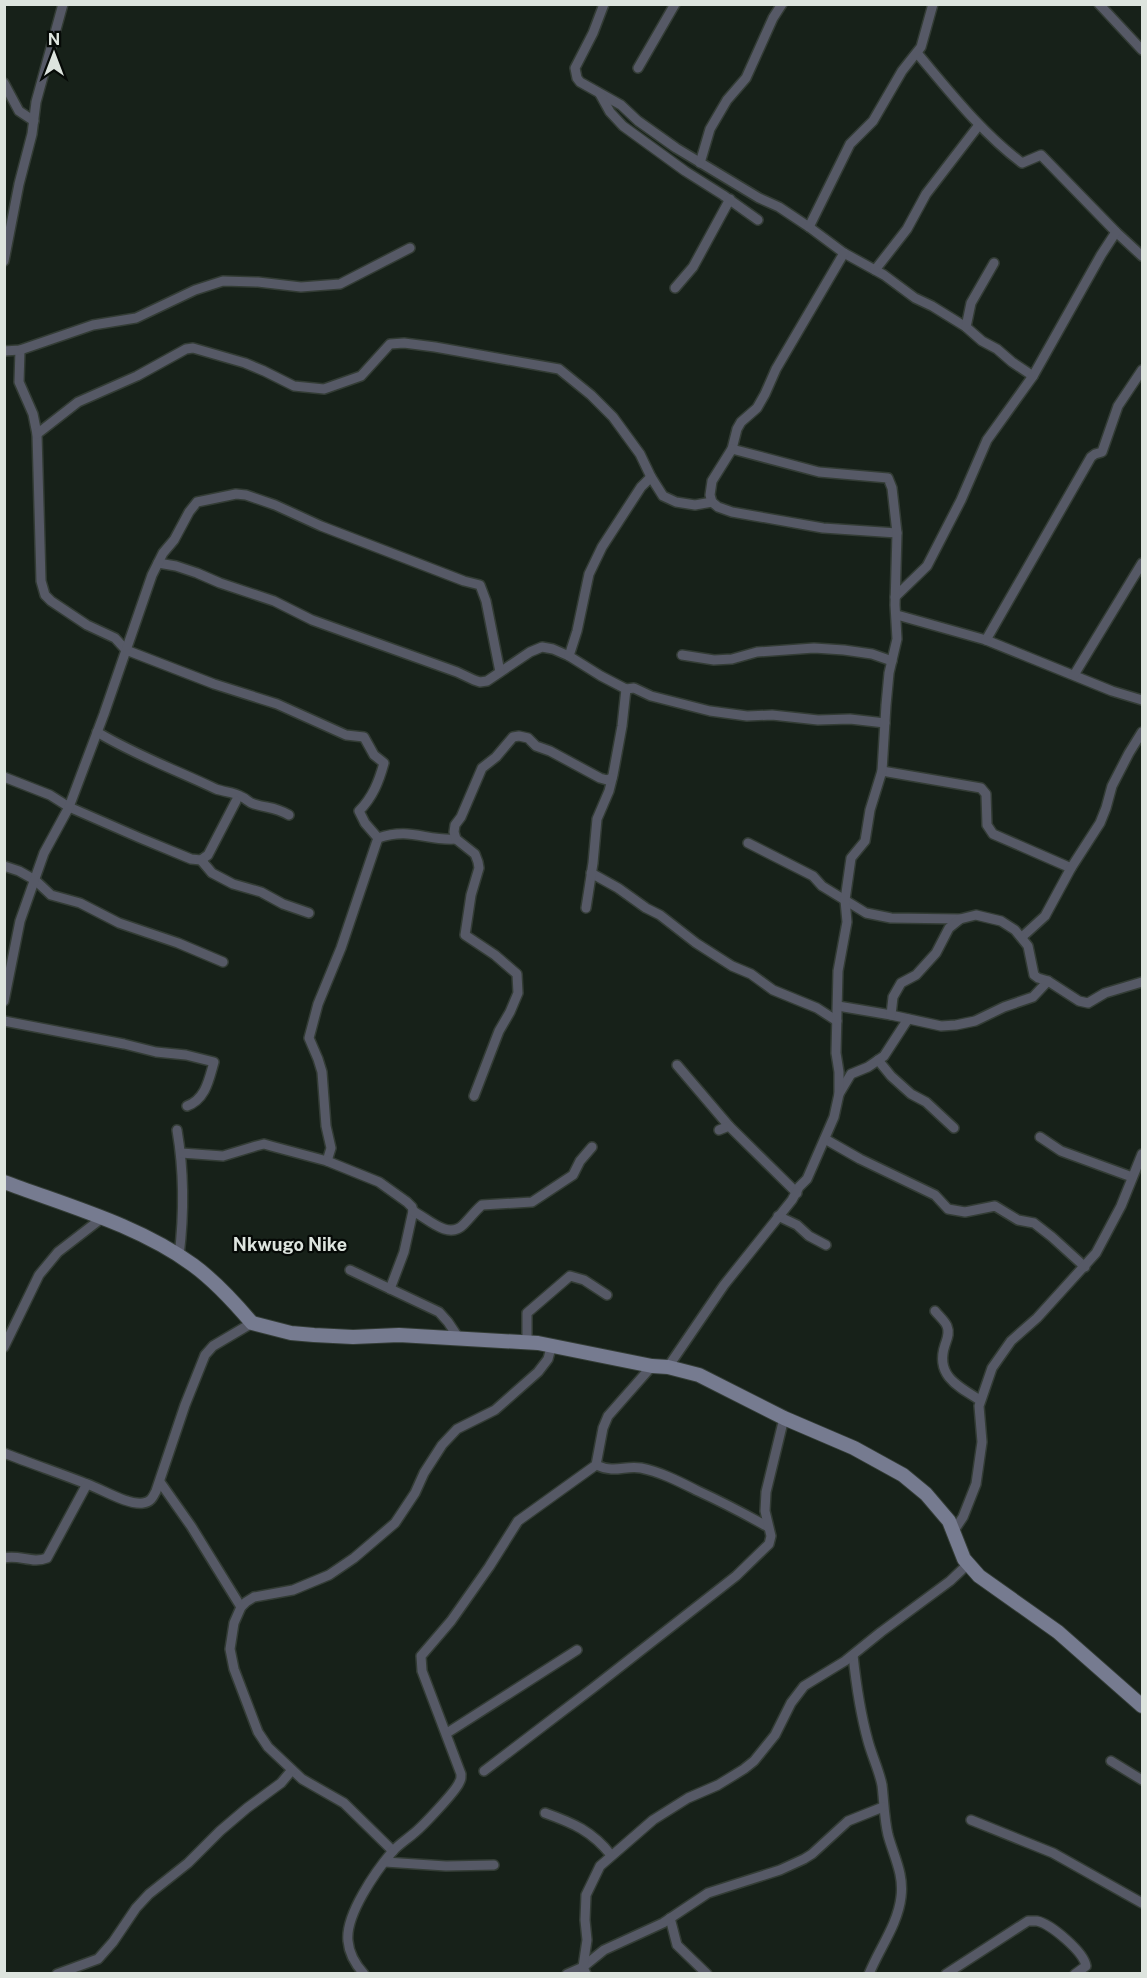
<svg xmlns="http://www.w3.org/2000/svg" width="1147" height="1978" viewBox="0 0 1147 1978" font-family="'Public Sans',sans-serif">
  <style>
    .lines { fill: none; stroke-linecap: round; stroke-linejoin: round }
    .street-casing { stroke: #333c35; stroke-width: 12 }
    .secondary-casing { stroke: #333c35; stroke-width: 16 }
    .street { stroke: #565966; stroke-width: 9 }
    .secondary { stroke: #767b90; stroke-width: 14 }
    .labels { text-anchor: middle; stroke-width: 4.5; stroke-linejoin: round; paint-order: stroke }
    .neighbourhood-label { font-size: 18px; font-weight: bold; fill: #dde4de; stroke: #060a07 }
  </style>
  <rect width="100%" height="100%" fill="#172119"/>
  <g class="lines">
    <!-- street casing -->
    <g class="street-casing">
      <g id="street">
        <path d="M604 4 593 33 575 68 577 78 580 82 621 105 638 121 676 148 759 198 779 207 809 227 844 253 884 275 915 298 932 306 966 327 982 341 997 349 1012 362 1033 376"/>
        <path d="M1099 4 1142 50"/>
        <path d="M917 53C950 92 981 132 1022 163L1041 155 1116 232 1142 256"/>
        <path d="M638 68 675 4"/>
        <path d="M4 83 19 111 34 121"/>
        <path d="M600 94 610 112 623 126 685 171 723 195 758 220"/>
        <path d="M700 163 710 129 727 100 746 78 773 18 782 4"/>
        <path d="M809 227 850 144 873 121 902 71 921 47 933 4"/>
        <path d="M844 253 776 369 765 394 757 408 741 422 737 429 732 449 712 481 710 495 712 502 718 507 732 512 823 528 897 533"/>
        <path d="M4 261 19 184 32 134 36 102 63 4"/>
        <path d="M875 270 907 229 926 194 979 125"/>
        <path d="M675 288 693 267 730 199"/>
        <path d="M966 327 971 303 994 263"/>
        <path d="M20 350 19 382 33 414 37 434 41 581 45 595 51 601 87 625 115 638 126 650 214 684 277 704 346 735 364 737 374 755 384 763C379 781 373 797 359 811L365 823 378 838 341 948 318 1004 309 1038 318 1059 322 1072 326 1126 331 1148 327 1161"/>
        <path d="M4 351 20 350 93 325 136 318 195 290 223 281 258 282 301 287 340 284 410 248"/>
        <path d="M37 434 78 402 137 376 186 349 193 348 245 363 264 371 294 386 324 389 361 376 390 344 404 343 435 347 559 369 591 395 613 417 640 454 651 477 663 496 676 502 695 505 712 502"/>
        <path d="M158 563 176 566 197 573 220 583 274 601 312 620 457 672 474 680 480 682 487 681 530 652 542 647 553 649 569 656 601 676 626 689 634 688 651 696 710 711 747 716 772 715 818 720 850 719 885 723"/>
        <path d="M895 597 927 566 961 500 987 440 1033 376 1101 255 1116 232"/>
        <path d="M897 615 986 640 1112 691 1142 700"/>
        <path d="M986 640 1091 457 1095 454 1102 452 1118 406 1142 370"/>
        <path d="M682 655 714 660 732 659 757 652 814 648 844 650 872 654 892 661"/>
        <path d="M569 656 577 631 589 574 602 547 641 487 651 477"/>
        <path d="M1074 675 1142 563"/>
        <path d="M97 732C135 755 176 770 216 789 224 792 234 792 242 797 247 799 249 803 254 804 270 809 273 806 289 815"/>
        <path d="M882 771 981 788 986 794 987 825 993 834 1071 868"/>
        <path d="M4 777 50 795 69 807 140 838 191 859 201 860 208 855 236 801"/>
        <path d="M378 838C411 827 425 841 456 839"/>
        <path d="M748 843 813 876 822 886 866 913 891 918 960 919"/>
        <path d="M201 860 212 873 233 884 261 892 283 904 309 913"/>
        <path d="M4 866 19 871 35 880 51 895 80 903 119 923 178 943 223 962"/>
        <path d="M591 873 618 888 646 908 660 915 696 943 732 966 751 974 773 990 817 1008 837 1021"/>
        <path d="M586 908 593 863 597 819 609 791 613 775 622 726 626 689"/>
        <path d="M1022 937 1045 916 1071 868 1100 823 1106 808 1112 786 1129 753 1142 732"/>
        <path d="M4 1001 20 921 44 853 69 807 104 714 152 575 163 553 174 540 189 512 197 502 236 494 246 495 275 505 321 526 464 581 480 585 486 601 500 672"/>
        <path d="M838 1006 891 1015 941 1026 956 1025 975 1021 1004 1007 1033 997 1048 981"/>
        <path d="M891 1015 893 997 901 983 916 975 936 953 949 928 960 919 976 915 1001 921 1015 930 1028 946 1034 975 1038 978 1048 981 1079 1001 1088 1003 1105 993 1142 982"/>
        <path d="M4 1021 124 1044 156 1052 186 1055 214 1062C209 1079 206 1099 187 1106"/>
        <path d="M878 1060 891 1076 911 1094 926 1102 954 1128"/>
        <path d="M677 1065 729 1126"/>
        <path d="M839 1094 851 1074 868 1067 884 1056 908 1019"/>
        <path d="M474 1096 499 1031 510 1012 518 993 517 974 495 955 465 935 471 895 479 868 478 862 475 854 456 839 454 832 455 825 461 817 482 768 496 757 513 737 519 736 528 738 536 746 550 751 600 778 607 780 612 778"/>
        <path d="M177 1130C184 1171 184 1215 179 1256"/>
        <path d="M719 1130 729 1126 797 1193"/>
        <path d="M1040 1137 1061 1151 1132 1177"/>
        <path d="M825 1139 860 1159 935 1195 948 1209 965 1212 995 1206 1018 1220 1034 1223 1052 1237 1085 1267"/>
        <path d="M181 1153 223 1156 256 1146 264 1144 271 1146 327 1161 379 1182 407 1202 412 1207 413 1211 404 1252 390 1289"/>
        <path d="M413 1211C427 1218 448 1240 463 1225 470 1218 475 1211 482 1205L532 1202 573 1175 580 1161 592 1147"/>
        <path d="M778 1216 797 1225 809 1236 826 1245"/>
        <path d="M350 1270 439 1312 448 1322 458 1337"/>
        <path d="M935 1311C939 1316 945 1321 947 1326 950 1333 947 1339 945 1345 935 1375 957 1386 980 1400"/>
        <path d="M527 1342V1313L570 1276 584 1280 607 1295"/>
        <path d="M4 1347 39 1275 58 1252 102 1218"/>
        <path d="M668 1367 724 1285 792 1200 799 1187 807 1179 834 1117 839 1094V1072L836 1053 838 971 847 922 845 900 851 858 865 841 870 810 882 771 886 705 889 673 897 639 895 605 897 533 892 488 888 478 819 472 732 449"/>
        <path d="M4 1453C32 1464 59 1473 87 1484 102 1489 127 1505 143 1503 151 1502 153 1497 156 1491L185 1405 205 1355 213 1346 252 1323"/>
        <path d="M596 1465C616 1474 624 1465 641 1468 661 1472 680 1482 698 1491 722 1502 745 1514 768 1527"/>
        <path d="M160 1482 191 1526 241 1607"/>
        <path d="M953 1532 963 1517 976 1484 982 1442 979 1406 992 1368 1011 1341 1037 1318 1096 1253 1121 1206 1142 1154"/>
        <path d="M4 1558C19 1554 32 1564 47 1558L87 1484"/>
        <path d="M853 1655C856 1684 860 1712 868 1741 872 1756 879 1770 882 1785 884 1801 884 1818 888 1835 894 1857 904 1874 901 1897 898 1924 879 1949 869 1974"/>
        <path d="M447 1733 577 1650"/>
        <path d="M1111 1761 1142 1780"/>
        <path d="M484 1771 593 1688 736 1576 769 1544 771 1536 765 1511 766 1492 784 1418"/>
        <path d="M545 1813C573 1823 592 1831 611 1855"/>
        <path d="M971 1820 1053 1853 1142 1903"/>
        <path d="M393 1851 344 1803 302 1779 268 1747 258 1732 234 1669 230 1649 234 1623 241 1607 246 1602 254 1597 293 1590 329 1575 354 1558 395 1523 415 1493 424 1473 442 1445 457 1429 495 1410 538 1372 548 1359 552 1344"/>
        <path d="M385 1862 446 1866 494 1865"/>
        <path d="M670 1918 677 1945 707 1974"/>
        <path d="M57 1974 98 1959 113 1942 136 1908 149 1894 188 1863 220 1831 247 1808 281 1783 292 1770"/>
        <path d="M364 1974C355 1964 349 1954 348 1941 345 1915 376 1871 392 1852 398 1845 406 1840 413 1834 422 1827 455 1792 459 1783 461 1779 461 1779 461 1774L422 1671 421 1656 451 1621 489 1567 518 1521 596 1465 603 1428 608 1416 652 1366"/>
        <path d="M567 1974 583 1967 604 1950 663 1923 708 1893 780 1870 804 1859 812 1854 848 1821 883 1807"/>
        <path d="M586 1974 583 1967 587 1940 585 1920 586 1895 600 1866 653 1820 688 1798 718 1785 744 1769 754 1761 775 1735 791 1703 804 1686 845 1661 881 1632 950 1581 968 1564"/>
        <path d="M946 1974 1028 1921C1030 1921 1035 1921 1037 1921 1051 1924 1084 1952 1086 1966L1075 1974"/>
      </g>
    </g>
    <!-- secondary casing -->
    <g class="secondary-casing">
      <path id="secondary" d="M4 1182C68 1206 138 1225 193 1265 215 1281 235 1303 252 1323L291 1333 314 1335 353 1337 399 1335 538 1343 652 1366 668 1367 699 1375 784 1418 854 1448 903 1475 926 1494 949 1521 964 1559 979 1576 1058 1632 1142 1706"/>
    </g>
    <!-- street -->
    <use href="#street" class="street"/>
    <!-- secondary -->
    <use href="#secondary" class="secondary"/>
  </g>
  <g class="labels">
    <!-- neighbourhood labels -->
    <g class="neighbourhood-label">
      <text x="290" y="1251">Nkwugo Nike</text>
    </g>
  </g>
  <!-- border -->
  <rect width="1147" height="1978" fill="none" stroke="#dde4de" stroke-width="12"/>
  <!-- north arrow -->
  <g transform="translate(54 54)" stroke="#060a07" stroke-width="4.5" paint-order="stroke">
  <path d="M0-4.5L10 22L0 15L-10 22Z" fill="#dde4de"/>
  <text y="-9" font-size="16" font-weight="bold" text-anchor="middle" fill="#dde4de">N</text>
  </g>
</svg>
